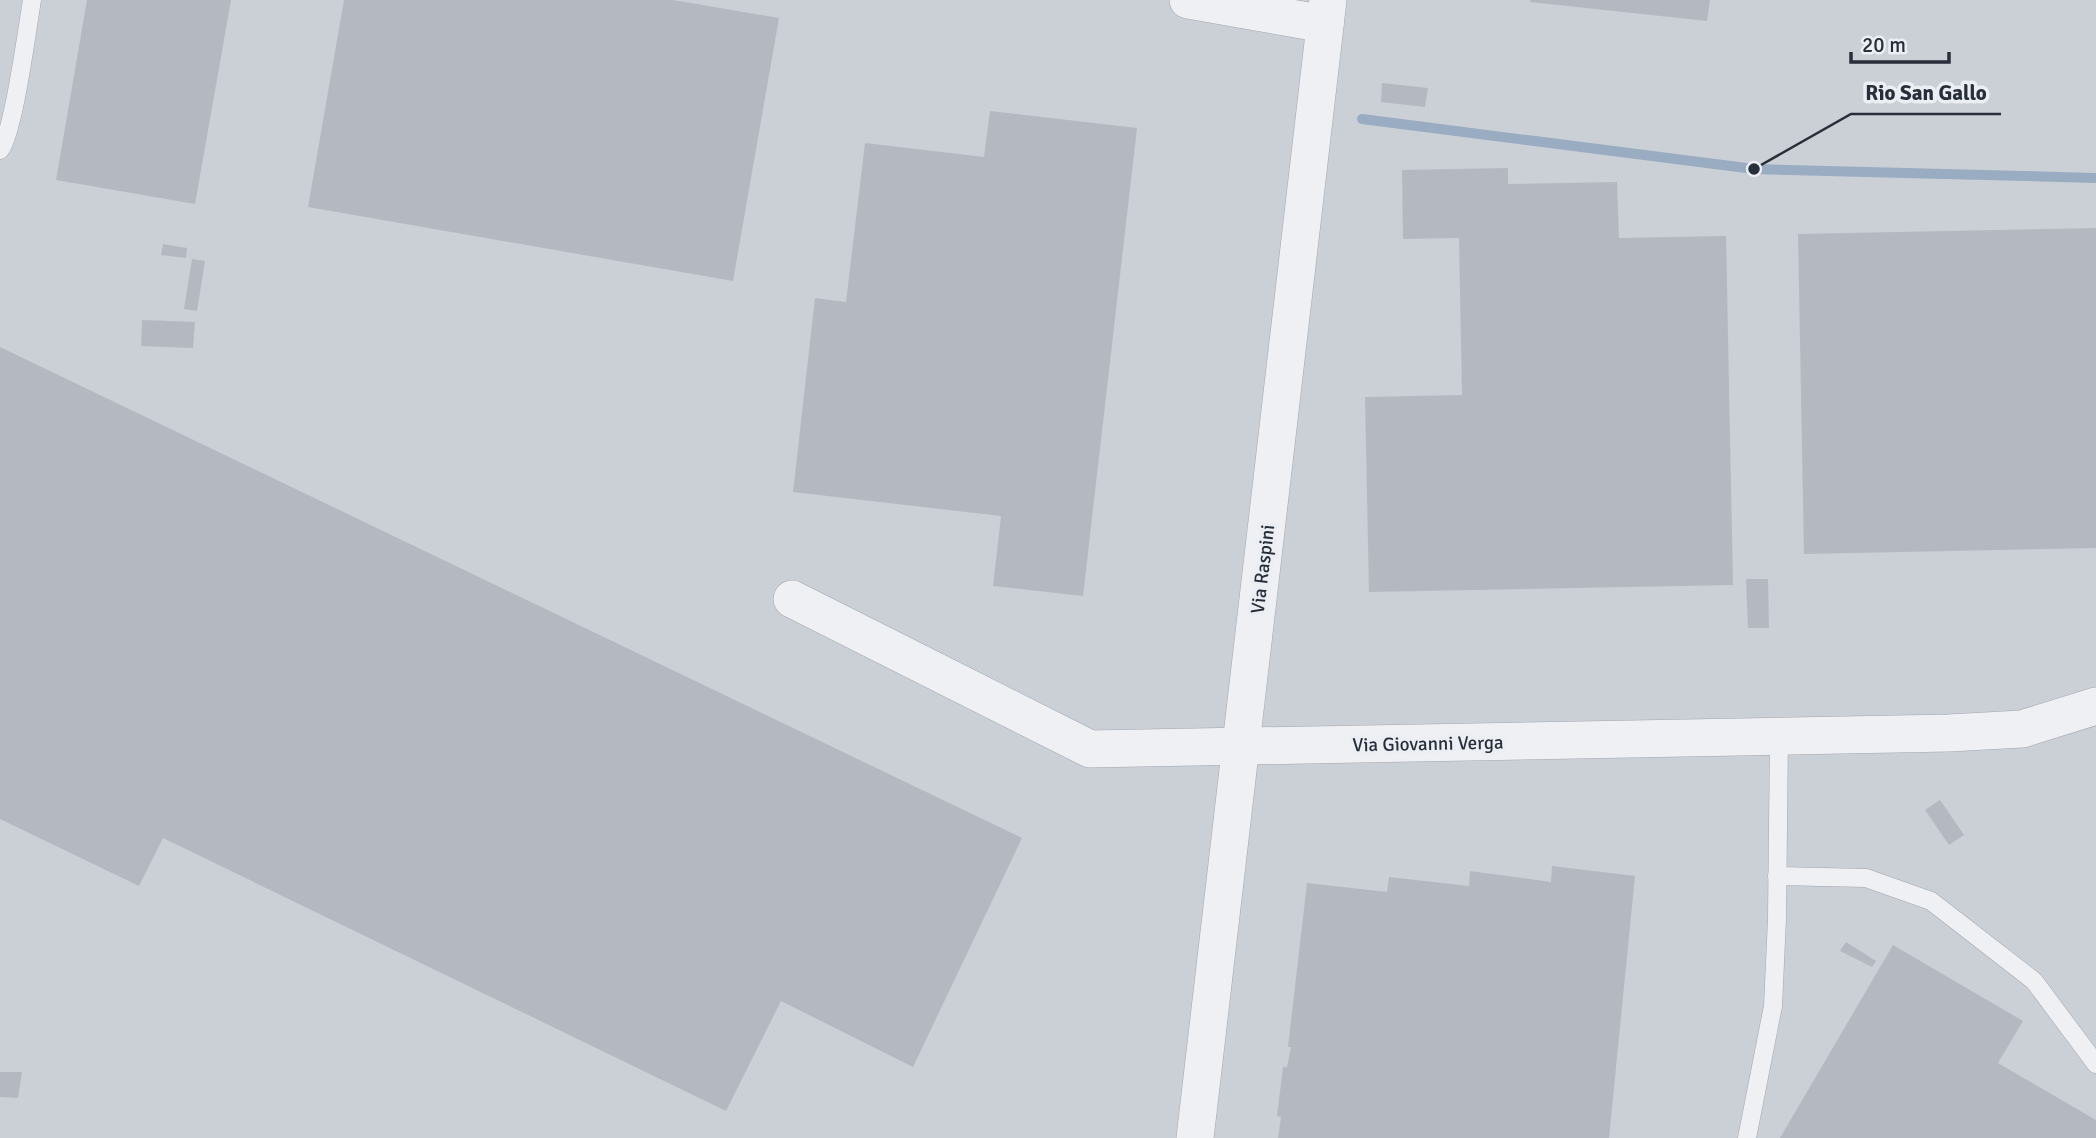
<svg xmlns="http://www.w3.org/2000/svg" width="2096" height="1138" viewBox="0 0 2096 1138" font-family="Signika,sans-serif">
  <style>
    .built { fill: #cbcfd6 }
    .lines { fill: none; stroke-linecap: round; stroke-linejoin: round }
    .stream { stroke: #9aacc2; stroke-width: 10 }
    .building { fill: #b4b9c1 }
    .lane-casing { stroke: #a2a7ae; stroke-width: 19 }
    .street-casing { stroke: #a2a7ae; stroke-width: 38 }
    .lane { stroke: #eff0f4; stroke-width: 18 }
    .street { stroke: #eff0f4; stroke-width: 37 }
    .labels { text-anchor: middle; stroke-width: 7; stroke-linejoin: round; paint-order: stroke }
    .street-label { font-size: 19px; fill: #282e3a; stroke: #ebeef3 }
    .leader { fill: none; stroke: #282e3a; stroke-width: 2.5 }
    .callout-dot { fill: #282e3a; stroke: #ebeef3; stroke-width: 2.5 }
    .callout-label { font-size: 21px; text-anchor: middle; font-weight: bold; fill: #282e3a; stroke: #ebeef3; stroke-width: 7; stroke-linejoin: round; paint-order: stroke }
  </style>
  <rect width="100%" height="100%" fill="#dce0e5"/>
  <!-- built -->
  <rect class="built" x="0" y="0" width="2096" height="1138"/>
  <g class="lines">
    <!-- stream -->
    <path class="stream" d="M1362 119 1754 169 2096 178"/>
  </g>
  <!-- building -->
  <g class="building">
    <path d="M87 0H231L195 204 56 180Z"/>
    <path d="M344 0H673L779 18 733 281 308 207Z"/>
    <path d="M1531 0H1710L1707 21 1530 2Z"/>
    <path d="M1382 83 1428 88 1425 107 1381 102Z"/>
    <path d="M990 111 1137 128 1083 596 993 586 1001 516 793 492 815 298 846 302 865 143 984 157Z"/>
    <path d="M1508 168V184L1617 182 1619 238 1726 236 1733 585 1369 592 1365 397 1462 395 1459 238 1403 239 1402 170Z"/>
    <path d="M2096 228V548L1804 554 1798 234Z"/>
    <path d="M163 244 187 248 186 258 161 255Z"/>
    <path d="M192 259 205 261 197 311 184 309Z"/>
    <path d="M142 320 195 322 193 348 141 346Z"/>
    <path d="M0 347 1022 838 913 1067 781 1001 726 1111 163 838 139 886 0 819Z"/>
    <path d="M1746 579H1768L1769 628H1748Z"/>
    <path d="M1940 800 1964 835 1949 845 1925 810Z"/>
    <path d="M1552 866 1635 876 1609 1138H1278L1281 1117 1277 1116 1283 1067H1287L1291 1047H1288L1307 883 1387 892 1389 877 1469 886 1470 871 1551 882Z"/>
    <path d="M1846 942 1876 961 1872 967 1840 951Z"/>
    <path d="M1893 945 2023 1021 1998 1063 2096 1120V1138H1780Z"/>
    <path d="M0 1072H22L18 1098 0 1097Z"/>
  </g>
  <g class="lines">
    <!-- lane casing -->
    <g class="lane-casing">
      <g id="lane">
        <path d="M0 150C14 132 27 29 32 0"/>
        <path d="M1777 876 1866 878 1931 901 2034 981 2096 1064"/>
        <path d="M1747 1138 1773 1006 1777 919 1779 736"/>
      </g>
    </g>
    <!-- street casing -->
    <g class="street-casing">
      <g id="street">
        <path d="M1188 0 1325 24"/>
        <path d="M792 599 1090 749 1949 733 2022 729 2096 706"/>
        <path d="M1195 1138 1328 0"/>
      </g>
    </g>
    <!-- lane -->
    <use href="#lane" class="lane"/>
    <!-- street -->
    <use href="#street" class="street"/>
  </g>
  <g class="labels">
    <!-- street labels -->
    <g class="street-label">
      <text transform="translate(1262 569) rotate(-83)" y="7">Via Raspini</text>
      <text transform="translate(1428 743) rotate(-1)" y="7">Via Giovanni Verga</text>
    </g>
  </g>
  <!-- callouts -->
  <path class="leader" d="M1754 169L1851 114H2001"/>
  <circle class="callout-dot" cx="1754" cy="169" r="7"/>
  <g class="callout-label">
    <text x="1926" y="100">Rio San Gallo</text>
  </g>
  <!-- scale -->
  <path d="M1851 52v10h98v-10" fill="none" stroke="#282e3a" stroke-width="3.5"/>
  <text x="1862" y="52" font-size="21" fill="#282e3a" stroke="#ebeef3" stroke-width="5" paint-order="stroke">20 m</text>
</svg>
